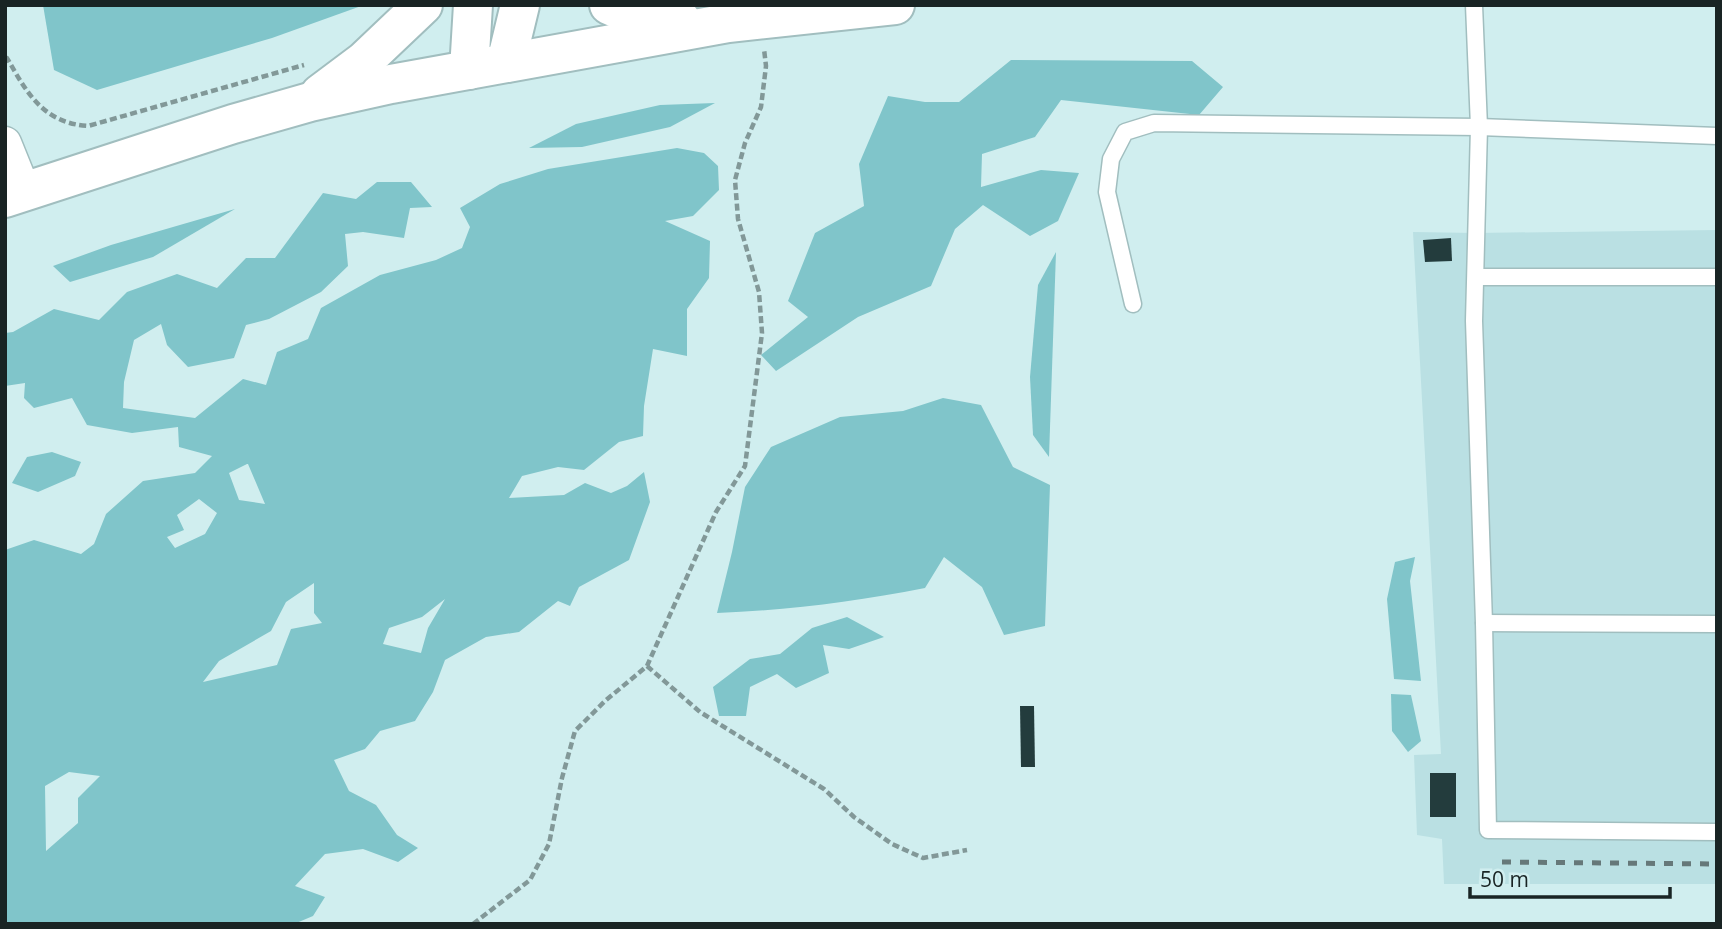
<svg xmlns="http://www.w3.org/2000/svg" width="1722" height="929" viewBox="0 0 1722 929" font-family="'Open Sans',sans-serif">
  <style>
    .built { fill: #bae0e3 }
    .forest { fill: #80c5ca; fill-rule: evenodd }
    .building { fill: #233c3d }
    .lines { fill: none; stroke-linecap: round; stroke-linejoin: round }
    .lane-casing { stroke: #a1bebf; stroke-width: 19 }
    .street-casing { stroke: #a1bebf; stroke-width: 35 }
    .secondary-casing { stroke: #a1bebf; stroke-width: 42 }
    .path { stroke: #829898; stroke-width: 4.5; stroke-dasharray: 7 3.5; stroke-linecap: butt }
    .lane { stroke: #fff; stroke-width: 16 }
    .street { stroke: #fff; stroke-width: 32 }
    .secondary { stroke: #fff; stroke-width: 38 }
    .rail { stroke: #667879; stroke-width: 5; stroke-dasharray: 9 9; stroke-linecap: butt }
  </style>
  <rect width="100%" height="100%" fill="#d0eeef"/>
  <!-- built -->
  <path class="built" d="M1717 230V884H1444L1442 839 1417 835 1414 755 1441 754 1413 232 1475 233Z"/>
  <!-- forest -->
  <g class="forest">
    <path d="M43 5H364L272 38 97 90 54 70Z"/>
    <path d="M1011 60 1192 61 1223 87 1199 115 1061 100 1035 137 982 154 981 187 1041 170 1079 173 1058 221 1030 236 983 205 955 229 931 286 858 317 776 371 761 355 808 317 788 301 815 233 864 206 859 164 888 96 925 102H959Z"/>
    <path d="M715 103 670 127 582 147 529 148 576 124 660 105Z"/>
    <path d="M677 148 704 153 718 166 719 190 693 216 665 221 710 241 709 278 687 309V356L653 349 644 406 643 436 619 442 584 470 558 467 522 476 509 498 564 495 585 483 611 493 627 486 644 472 650 502 629 560 579 587 570 606 558 601 519 632 486 637 445 660 433 692 415 721 380 731 365 749 334 760 349 791 376 805 397 835 418 848 398 862 363 849 325 854 295 886 325 897 313 916 294 924H5V550L34 540 81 554 94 544 106 514 143 481 195 473 212 456 179 447 178 427 132 433 87 425 72 398 34 408 24 398 25 383 5 386V333L13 332 54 309 99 320 127 292 177 274 217 288 246 258H275L323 193 356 199 377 182H411L432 207 410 208 404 238 363 232 345 234 348 266 321 292 269 319 246 325 234 358 188 367 167 345 161 324 134 340 124 382 123 408 195 418 243 379 266 385 277 352 308 339 321 308 380 275 436 260 462 248 470 227 460 208 500 184 548 169ZM247 464H248L265 504 239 500 229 473ZM199 499 217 513 205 534 175 548 167 537 184 530 177 515ZM314 583V613L322 623 291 629 277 665 203 682 219 661 271 631 286 602ZM445 599 428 628 421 653 383 644 389 628 422 617ZM69 772 100 776 78 798V823L46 851 45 786Z"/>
    <path d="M235 209 153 257 70 282 53 266 111 245Z"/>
    <path d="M1056 252 1049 457 1033 435 1030 377 1038 285Z"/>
    <path d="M943 398 981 405 1013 467 1050 485 1045 626 1004 635 982 587 944 557 925 588C854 602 789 610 717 613L732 552 745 487 771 447 840 417 903 411Z"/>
    <path d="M52 452 81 462 75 476 38 492 12 483 27 457Z"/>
    <path d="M1415 557 1410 581 1421 681 1394 679 1387 599 1395 562Z"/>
    <path d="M847 617 884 637 849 649 823 645 829 673 796 688 777 674 750 687 746 716H719L713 687 750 659 780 654 812 628Z"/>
    <path d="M1391 694 1411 695 1421 741 1408 752 1392 731Z"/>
  </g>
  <!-- building -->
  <g class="building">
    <path d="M1451 238 1452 261 1425 262 1423 240Z"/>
    <path d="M1020 706H1034L1035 767H1021Z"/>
    <rect x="1430" y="773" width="26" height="44"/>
  </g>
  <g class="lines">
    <!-- lane casing -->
    <g class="lane-casing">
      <g id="lane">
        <path d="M1474 5 1479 127 1474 321 1484 623 1488 830 1717 832"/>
        <path d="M1476 277H1717"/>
        <path d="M1133 304 1107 192 1111 159 1125 132 1154 123 1479 127 1717 136"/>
        <path d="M1484 623 1717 624"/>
      </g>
    </g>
    <!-- street casing -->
    <g class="street-casing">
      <path id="street" d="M5 143 24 190"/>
    </g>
    <!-- secondary casing -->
    <g class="secondary-casing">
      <g id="secondary">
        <path d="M609 5C632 16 655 19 681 20"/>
        <path d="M506 63 520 5"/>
        <path d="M469 70 473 5"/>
        <path d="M320 94 364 61 423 5"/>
        <path d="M5 198 233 124 310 102 391 84 728 23 895 5"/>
      </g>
    </g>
    <!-- path -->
    <g class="path">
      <path d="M5 59 7 58C27 93 43 123 88 126L304 65"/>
      <path d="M647 666 700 712 824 789 854 817 892 844 923 858 967 850"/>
      <path d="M473 924 530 880 549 844 562 778 575 731 605 701 647 666 716 512 745 466 762 333 759 292 738 219 735 180 745 143 761 107 766 66 764 49"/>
    </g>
    <!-- lane -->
    <use href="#lane" class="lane"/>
    <!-- street -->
    <use href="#street" class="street"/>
    <!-- secondary -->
    <use href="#secondary" class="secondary"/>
    <!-- rail -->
    <path class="rail" d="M1502 862 1717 864"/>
  </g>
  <!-- border -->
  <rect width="1722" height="929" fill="none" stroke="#192424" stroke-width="14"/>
  <!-- scale -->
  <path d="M1470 887v10h200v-10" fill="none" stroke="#192424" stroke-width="3.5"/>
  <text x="1480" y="887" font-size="21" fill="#192424" stroke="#d0eeef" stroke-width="5" paint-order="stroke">50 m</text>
</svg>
